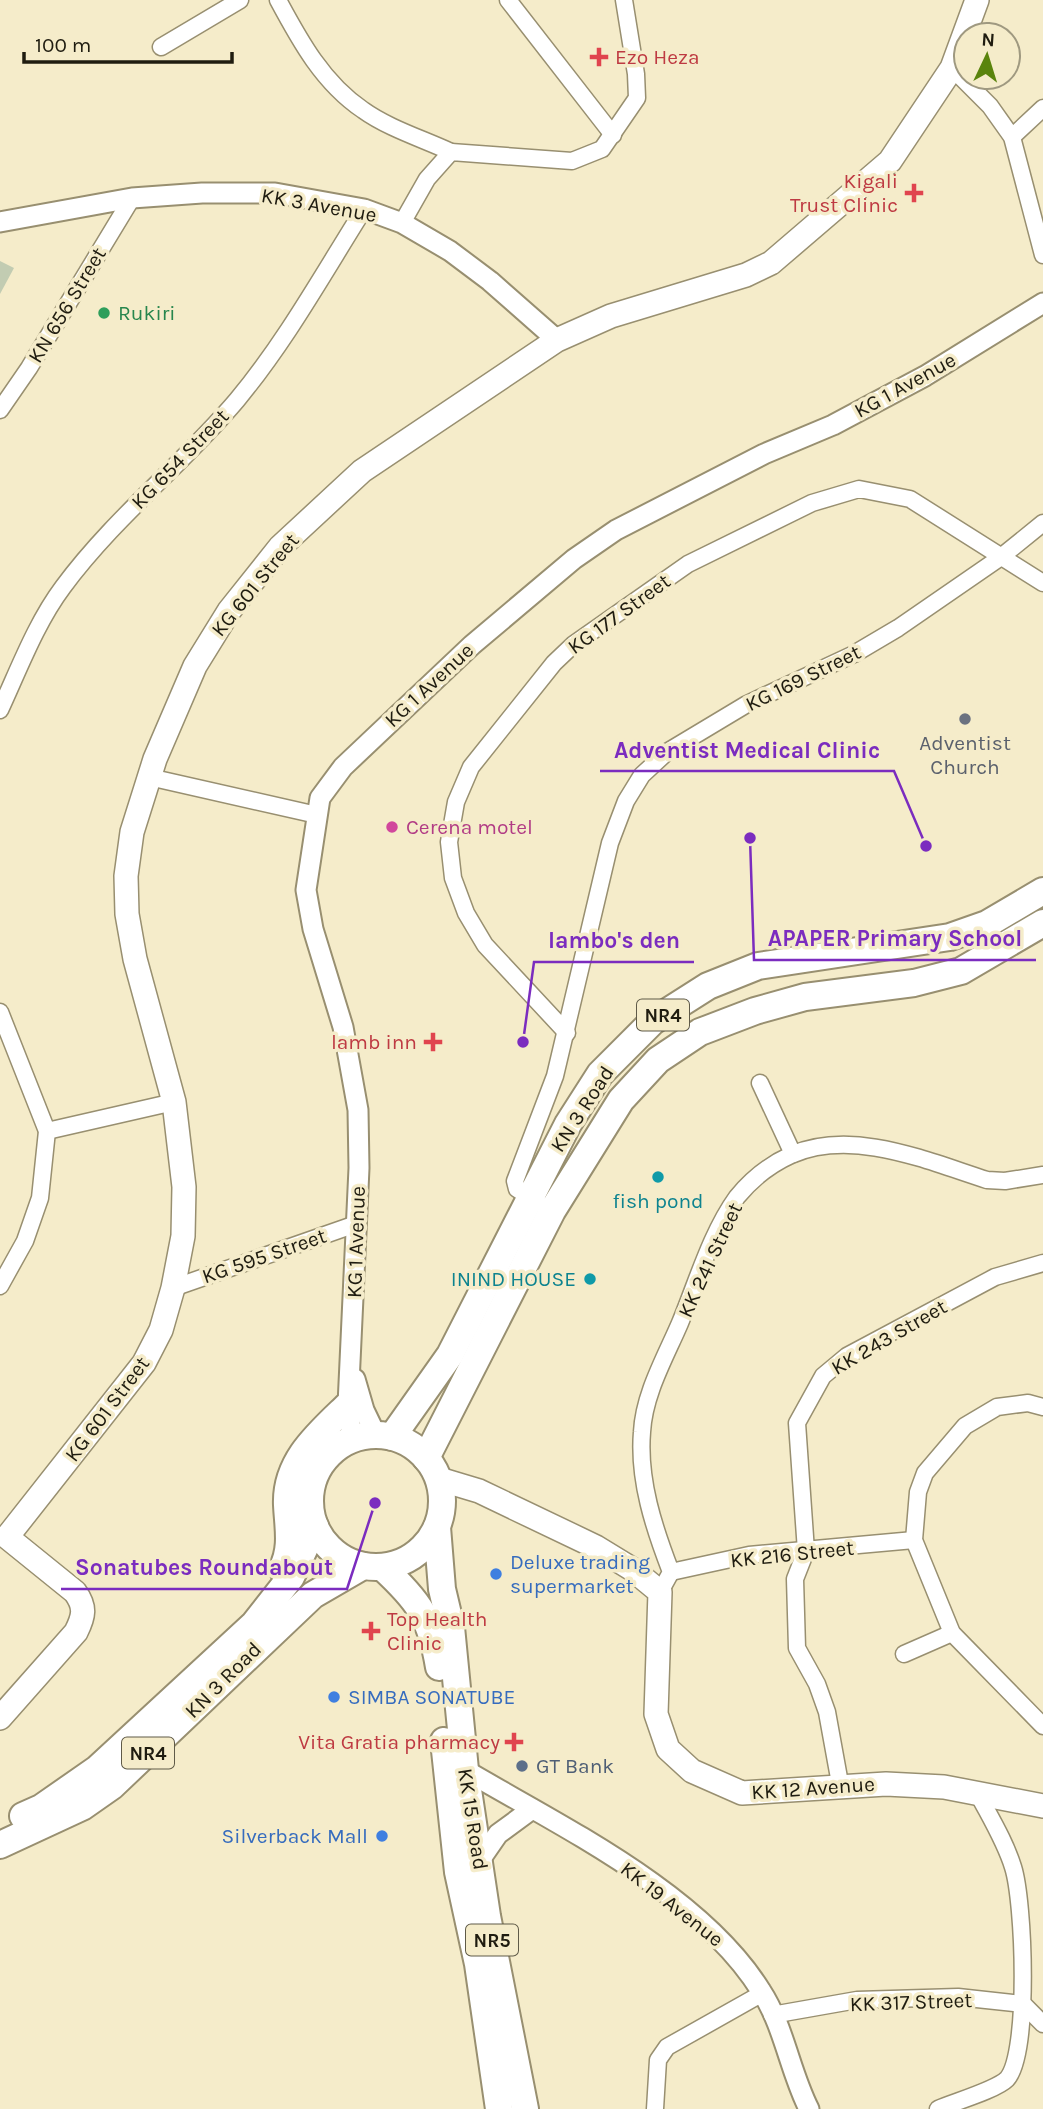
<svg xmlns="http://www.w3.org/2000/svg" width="1043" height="2109" viewBox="0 0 1043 2109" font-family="Karla,sans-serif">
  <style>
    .green { fill: #c2ccb2 }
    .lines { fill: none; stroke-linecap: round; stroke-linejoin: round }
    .minor-casing { stroke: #988f70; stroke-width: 19 }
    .tertiary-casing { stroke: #988f70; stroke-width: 23 }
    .secondary-casing { stroke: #988f70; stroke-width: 26 }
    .trunk-casing { stroke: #988f70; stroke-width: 30 }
    .minor { stroke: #fff; stroke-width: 16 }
    .tertiary { stroke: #fff; stroke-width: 19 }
    .secondary { stroke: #fff; stroke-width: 23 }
    .trunk { stroke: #fff; stroke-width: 26 }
    .health-dot { fill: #e0444e; stroke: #f5ecca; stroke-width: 2.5 }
    .leisure-dot { fill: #2e9e5b; stroke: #f5ecca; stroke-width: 2.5 }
    .worship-dot { fill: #6b7280; stroke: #f5ecca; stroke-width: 2.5 }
    .hotel-dot { fill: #d1479c; stroke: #f5ecca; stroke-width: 2.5 }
    .culture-dot { fill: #0f9aa8; stroke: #f5ecca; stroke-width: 2.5 }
    .shop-dot { fill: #3f7fe0; stroke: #f5ecca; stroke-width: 2.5 }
    .service-dot { fill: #5c6f8a; stroke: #f5ecca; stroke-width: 2.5 }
    .labels { text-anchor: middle; stroke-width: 7; stroke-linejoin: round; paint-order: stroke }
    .shield { fill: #f5ecca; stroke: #5f5a48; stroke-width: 2 }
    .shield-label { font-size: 19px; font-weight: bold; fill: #1f1c10 }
    .health-label { font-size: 21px; fill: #be3a42; stroke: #f5ecca; text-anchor: end }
    .street-label { font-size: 21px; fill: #1f1c10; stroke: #f5ecca }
    .leisure-label { font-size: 21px; fill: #27864d; stroke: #f5ecca; text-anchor: start }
    .worship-label { font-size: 21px; fill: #5b616d; stroke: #f5ecca }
    .hotel-label { font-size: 21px; fill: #b23c85; stroke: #f5ecca; text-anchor: start }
    .culture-label { font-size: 21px; fill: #0d838f; stroke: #f5ecca }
    .shop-label { font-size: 21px; fill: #366cbe; stroke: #f5ecca; text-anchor: start }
    .service-label { font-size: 21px; fill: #4e5e75; stroke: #f5ecca; text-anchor: start }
    .leader { fill: none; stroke: #7b2cbf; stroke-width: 2.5 }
    .callout-dot { fill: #7b2cbf; stroke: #f5ecca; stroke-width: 2.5 }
    .callout-label { font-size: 23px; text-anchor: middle; font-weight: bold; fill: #7b2cbf; stroke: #f5ecca; stroke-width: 7; stroke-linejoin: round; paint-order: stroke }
  </style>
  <rect width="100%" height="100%" fill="#f5ecca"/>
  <!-- green -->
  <path class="green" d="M0 261 14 268 0 294Z"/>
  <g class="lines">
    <!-- minor casing -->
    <g class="minor-casing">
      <g id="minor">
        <path d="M278 0C300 41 323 83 363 110 388 128 423 139 451 152"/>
        <path d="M508 0 613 135"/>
        <path d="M161 47 240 0"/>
        <path d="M952 68 990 106 1012 137 1043 255"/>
        <path d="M1012 137 1043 108"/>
        <path d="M402 223 427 179 451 152 572 161 602 149 637 98 636 74 624 0"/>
        <path d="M0 410 29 368 132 198"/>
        <path d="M0 710C19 669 36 623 63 587 114 518 182 465 237 400 286 341 323 274 364 209"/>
        <path d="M149 777 317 815"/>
        <path d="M0 1012 47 1131 40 1198 25 1241 0 1286"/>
        <path d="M567 1033 485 945 466 913 453 878 449 842 456 802 471 767 554 663 574 644 688 564 812 503 859 489 910 499 1043 583"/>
        <path d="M760 1083 793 1154"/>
        <path d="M47 1131 174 1102"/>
        <path d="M538 1202 517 1189 515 1181 555 1076 610 843 626 801 642 775 667 752 747 704 854 654 898 628 1001 557 1043 523"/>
        <path d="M173 1288 356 1224"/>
        <path d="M1043 1407 1028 1403 997 1407 965 1426 925 1473 918 1492 914 1540 952 1633 1043 1726"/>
        <path d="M671 1572 749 1555 914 1540"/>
        <path d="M660 1592 671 1572C654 1528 638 1480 642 1432 644 1394 665 1358 680 1323 697 1282 711 1233 737 1197 751 1180 771 1164 791 1155 853 1128 927 1161 987 1180L1005 1181 1043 1175"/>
        <path d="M904 1654 952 1633"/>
        <path d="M841 1789 827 1712 817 1684 797 1648 795 1579 806 1551 797 1423 823 1376 847 1356 995 1277 1043 1263"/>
        <path d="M772 2015 857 2000 958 1997 1023 2004 1043 2024"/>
        <path d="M655 2109 658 2060 667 2047 763 1993"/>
        <path d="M938 2109C954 2102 996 2090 1007 2079 1030 2053 1024 1901 1013 1867 1005 1841 990 1817 978 1794"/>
      </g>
    </g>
    <!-- tertiary casing -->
    <g class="tertiary-casing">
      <g id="tertiary">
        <path d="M0 222 132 198 202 193H275L364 209 402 223 450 251 490 281 557 340"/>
        <path d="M355 1379 364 1410 376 1435"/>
        <path d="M352 1439 348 1405 359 1168 358 1110 343 1027 313 929 306 890 320 798 343 767 472 645 574 559 616 530 764 454 833 425 925 376 1043 303"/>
        <path d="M465 1770C562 1827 701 1894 761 1991 784 2026 790 2072 809 2109"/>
        <path d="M480 1860 498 1834 532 1809"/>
      </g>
    </g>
    <!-- secondary casing -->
    <g class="secondary-casing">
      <g id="secondary">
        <path d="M439 1479 479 1491 596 1547 632 1569 660 1592 656 1714 668 1749 692 1771 742 1793 886 1784 944 1787 1043 1806"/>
        <path d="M0 1718 76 1632C84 1616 86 1607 75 1592L7 1537 144 1363 161 1330 173 1288 183 1236 184 1187 174 1102 135 959 127 914 126 876 132 832 155 759 195 666 229 611 280 547 362 471 557 340 611 316 746 275 771 263 890 161 952 68 977 0"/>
      </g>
    </g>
    <!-- trunk casing -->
    <g class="trunk-casing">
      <g id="trunk">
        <circle cx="376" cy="1501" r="66"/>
        <path d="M392 1437 450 1355 568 1124 600 1074 653 1021 708 986 758 966 950 937 987 924 1043 891"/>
        <path d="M426 1458 552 1211 621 1100 658 1060 700 1032 755 1011 805 997 914 983 961 971 1043 923"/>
        <path d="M437 1527 442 1589 451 1627 465 1770 487 1916 525 2109"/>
        <path d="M382 1567C419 1601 431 1618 439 1667"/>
        <path d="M282 1569C293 1548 288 1527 287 1505 285 1461 319 1433 348 1405"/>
        <path d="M444 1741 458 1872 478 1964 499 2109"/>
        <path d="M23 1816 41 1808 97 1769 254 1624 291 1577 315 1526"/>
        <path d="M0 1845 82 1807 112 1786 313 1595 363 1566"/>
      </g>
    </g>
    <!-- minor -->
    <use href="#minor" class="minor"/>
    <!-- tertiary -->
    <use href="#tertiary" class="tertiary"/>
    <!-- secondary -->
    <use href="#secondary" class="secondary"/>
    <!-- trunk -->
    <use href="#trunk" class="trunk"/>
  </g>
  <!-- markers -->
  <g class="health-dot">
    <path d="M595.5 46.5h7v7h7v7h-7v7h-7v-7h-7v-7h7z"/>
    <path d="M910.5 182.5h7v7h7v7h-7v7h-7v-7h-7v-7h7z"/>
    <path d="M429.5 1031.5h7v7h7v7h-7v7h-7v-7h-7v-7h7z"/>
    <path d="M367.5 1620.5h7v7h7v7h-7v7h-7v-7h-7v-7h7z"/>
    <path d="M510.5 1731.5h7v7h7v7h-7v7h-7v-7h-7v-7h7z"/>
  </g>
  <circle class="leisure-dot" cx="104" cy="313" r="7"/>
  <circle class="worship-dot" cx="965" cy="719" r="7"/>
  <circle class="hotel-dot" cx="392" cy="827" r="7"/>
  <g class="culture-dot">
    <circle cx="658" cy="1177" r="7"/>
    <circle cx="590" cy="1279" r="7"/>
  </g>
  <g class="shop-dot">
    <circle cx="496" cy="1574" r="7"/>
    <circle cx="334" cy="1697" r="7"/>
    <circle cx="382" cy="1836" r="7"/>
  </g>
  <circle class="service-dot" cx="522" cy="1766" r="7"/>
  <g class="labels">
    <!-- shield labels -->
    <g class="shield">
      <rect x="637" y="999.5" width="52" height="31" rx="5"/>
      <rect x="122" y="1737.5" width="52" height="31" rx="5"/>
      <rect x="466" y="1924.5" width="52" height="31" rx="5"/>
    </g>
    <g class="shield-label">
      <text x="663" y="1022">NR4</text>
      <text x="148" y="1760">NR4</text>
      <text x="492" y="1947">NR5</text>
    </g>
    <!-- health labels -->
    <g class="health-label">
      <text x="615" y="64" text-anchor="start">Ezo Heza</text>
      <text x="898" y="188">Kigali<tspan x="898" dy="24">Trust Clinic</tspan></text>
      <text x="417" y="1049">lamb inn</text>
      <text x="387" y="1626" text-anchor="start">Top Health<tspan x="387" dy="24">Clinic</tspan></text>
      <text x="500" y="1749">Vita Gratia pharmacy</text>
    </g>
    <!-- street labels -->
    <g class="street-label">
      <text transform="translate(319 205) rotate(10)" y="7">KK 3 Avenue</text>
      <text transform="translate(67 305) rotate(-59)" y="7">KN 656 Street</text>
      <text transform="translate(905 385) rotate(-29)" y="7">KG 1 Avenue</text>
      <text transform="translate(180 459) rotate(-46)" y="7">KG 654 Street</text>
      <text transform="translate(255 585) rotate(-51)" y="7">KG 601 Street</text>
      <text transform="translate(619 614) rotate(-36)" y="7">KG 177 Street</text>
      <text transform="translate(803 678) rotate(-26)" y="7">KG 169 Street</text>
      <text transform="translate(429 685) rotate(-43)" y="7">KG 1 Avenue</text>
      <text transform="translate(582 1109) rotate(-57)" y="7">KN 3 Road</text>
      <text transform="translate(356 1242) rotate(-88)" y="7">KG 1 Avenue</text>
      <text transform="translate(264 1256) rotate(-19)" y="7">KG 595 Street</text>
      <text transform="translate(710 1260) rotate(-65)" y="7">KK 241 Street</text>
      <text transform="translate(889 1337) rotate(-30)" y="7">KK 243 Street</text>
      <text transform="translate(107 1409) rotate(-53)" y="7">KG 601 Street</text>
      <text transform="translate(792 1554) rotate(-6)" y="7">KK 216 Street</text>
      <text transform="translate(223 1680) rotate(-45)" y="7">KN 3 Road</text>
      <text transform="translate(813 1788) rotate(-4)" y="7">KK 12 Avenue</text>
      <text transform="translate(473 1819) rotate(81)" y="7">KK 15 Road</text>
      <text transform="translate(672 1904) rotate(38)" y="7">KK 19 Avenue</text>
      <text transform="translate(911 2002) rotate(-2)" y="7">KK 317 Street</text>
    </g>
    <!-- leisure labels -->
    <g class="leisure-label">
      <text x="118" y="320">Rukiri</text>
    </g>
    <!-- worship labels -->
    <g class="worship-label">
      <text x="965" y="750">Adventist<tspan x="965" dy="24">Church</tspan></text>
    </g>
    <!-- hotel labels -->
    <g class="hotel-label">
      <text x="406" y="834">Cerena motel</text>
    </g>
    <!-- culture labels -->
    <g class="culture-label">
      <text x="658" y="1208">fish pond</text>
      <text x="576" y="1286" text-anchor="end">ININD HOUSE</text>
    </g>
    <!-- shop labels -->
    <g class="shop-label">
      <text x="510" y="1569">Deluxe trading<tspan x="510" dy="24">supermarket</tspan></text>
      <text x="348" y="1704">SIMBA SONATUBE</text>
      <text x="368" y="1843" text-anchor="end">Silverback Mall</text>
    </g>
    <!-- service labels -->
    <g class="service-label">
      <text x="536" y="1773">GT Bank</text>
    </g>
  </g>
  <!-- callouts -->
  <path class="leader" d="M926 846L894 771H600M750 838L754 960H1036M523 1042L534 962H694M375 1503L347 1589H61"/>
  <g class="callout-dot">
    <circle cx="926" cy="846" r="7"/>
    <circle cx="750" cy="838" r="7"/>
    <circle cx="523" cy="1042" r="7"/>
    <circle cx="375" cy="1503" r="7"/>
  </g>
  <g class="callout-label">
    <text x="747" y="758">Adventist Medical Clinic</text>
    <text x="895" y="946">APAPER Primary School</text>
    <text x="614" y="948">lambo's den</text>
    <text x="204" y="1575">Sonatubes Roundabout</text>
  </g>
  <!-- north arrow -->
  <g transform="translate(987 56) rotate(4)"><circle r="33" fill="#f5ecca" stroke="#9f9980" stroke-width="2"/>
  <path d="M0-5L12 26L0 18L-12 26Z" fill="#5a840d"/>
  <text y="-10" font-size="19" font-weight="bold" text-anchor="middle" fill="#1f1c10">N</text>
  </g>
  <!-- scale -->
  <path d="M24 52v10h208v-10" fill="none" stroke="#1f1c10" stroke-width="3.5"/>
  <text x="35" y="52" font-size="21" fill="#1f1c10" stroke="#f5ecca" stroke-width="5" paint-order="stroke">100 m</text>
</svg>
